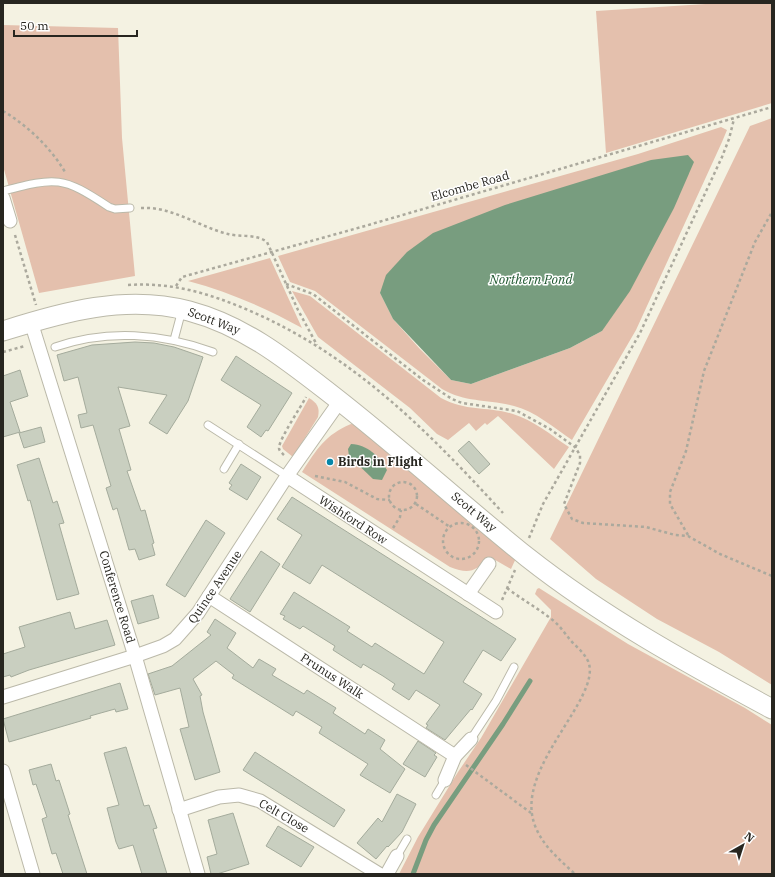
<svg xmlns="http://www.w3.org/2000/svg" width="775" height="877" viewBox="0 0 775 877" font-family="'IBM Plex Serif',serif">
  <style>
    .green { fill: #e4c0ad; fill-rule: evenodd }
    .water { fill: #789d7f }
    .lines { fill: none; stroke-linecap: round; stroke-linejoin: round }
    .stream { stroke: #789d7f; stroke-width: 5 }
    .building { fill: #c9cfc0; stroke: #a4ab9c }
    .lane-casing { stroke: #bbb9a9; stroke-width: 9 }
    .street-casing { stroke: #bbb9a9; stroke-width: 15 }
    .secondary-casing { stroke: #bbb9a9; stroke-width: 21 }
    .path { stroke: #aba99d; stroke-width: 2.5; stroke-dasharray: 3 3; stroke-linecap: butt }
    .lane { stroke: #fff; stroke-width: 7 }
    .street { stroke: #fff; stroke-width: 13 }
    .secondary { stroke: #fff; stroke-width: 19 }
    .poi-dot { fill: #0686a9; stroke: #fff; stroke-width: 1.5 }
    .labels { text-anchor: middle; stroke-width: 3; stroke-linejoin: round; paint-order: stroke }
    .street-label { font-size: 12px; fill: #272620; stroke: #fff }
    .poi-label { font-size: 12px; font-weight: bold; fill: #272620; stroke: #fff; text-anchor: start }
    .water-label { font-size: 13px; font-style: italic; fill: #1e572f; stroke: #fff }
  </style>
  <rect width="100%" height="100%" fill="#f4f2e2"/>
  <!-- green -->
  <g class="green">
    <path d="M721 3H772V103L606 153 596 11Z"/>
    <path d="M3 25 118 28 122 138 135 276 39 293 3 166Z"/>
    <path d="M772 118V685L719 652 657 619 596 579 550 539 750 126Z"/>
    <path d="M721 127 727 130 722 142 636 330 572 440C554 428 535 411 514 406 488 399 466 403 442 389L315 291 290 282 278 256 638 154ZM380 293 602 331 570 348 471 384 451 380 419 348 393 319Z"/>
    <path d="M270 258 302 328C266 308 229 292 188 281Z"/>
    <path d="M292 291 310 296 441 398C467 412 487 406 513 414 533 420 551 435 569 447L554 469 498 416 487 425 485 423 476 431 469 423 448 440 437 434 410 408 318 337Z"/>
    <path d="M309 398C317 403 320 407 318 417L293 457 283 449 282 446Z"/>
    <path d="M351 424 359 425 517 556 511 569 490 557C475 571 470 575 450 567L302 472C317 449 325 435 351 424Z"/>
    <path d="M539 588 628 644 745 708 772 725V874H399L418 837 458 772 481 738 551 617V610L535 594 537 589Z"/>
  </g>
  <!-- water -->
  <g class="water">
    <path d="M688 155 694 162 674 208 630 291 602 331 570 348 471 384 451 380 393 319 380 293 386 275 407 252 433 233 505 205 651 160Z"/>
    <path d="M351 444C368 445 379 456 387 470L382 480 373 479 349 456 348 449Z"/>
  </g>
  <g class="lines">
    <!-- stream -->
    <path class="stream" d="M413 874 426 840 434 825 503 724 530 681"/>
  </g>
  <!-- building -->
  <g class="building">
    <path d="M135 342 154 343 174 347 203 357 188 401 167 434 149 423 167 395 118 387 130 426 119 429 131 470 127 471 141 511 145 510 154 543 152 544 155 555 139 560 135 549 129 550 117 508 113 510 106 488 111 486 93 425 81 428 78 415 87 413 78 377 64 381 57 355 92 345Z"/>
    <path d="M236 356 292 393 268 431 266 430 261 437 247 427 261 405 221 380Z"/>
    <path d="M20 370 28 396 10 402 20 432 3 437V376Z"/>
    <path d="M41 427 45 442 24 448 19 433Z"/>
    <path d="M469 441 490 464 479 474 458 451Z"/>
    <path d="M39 458 53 503 57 501 64 523 59 524 79 594 57 600 30 500 28 501 17 465Z"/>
    <path d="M241 464 261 477 247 500 229 489 232 485 229 483Z"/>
    <path d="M292 497 516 639 501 661 483 650 463 682 482 694 472 710 471 709 445 740 426 728 428 725 426 724 440 705 416 690 409 700 392 689 395 684 383 676 363 664 361 668 333 650 335 646 303 626 300 629 283 619 285 616 280 614 294 592 350 627 347 631 372 647 375 643 424 674 444 642 322 565 310 584 282 567 302 535 277 519Z"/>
    <path d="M206 520 225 533 185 597 166 585Z"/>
    <path d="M261 551 280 564 250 612 230 599Z"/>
    <path d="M153 595 159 618 138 624 131 601Z"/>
    <path d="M70 612 75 629 107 620 115 645 29 670 11 677 10 675 3 677V654L25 647 19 627Z"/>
    <path d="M215 619 236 633 227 648 253 668 259 659 276 669 272 675 304 694 307 690 336 708 333 713 365 734 368 729 385 740 380 749 405 769 390 793 360 775 368 764 319 733 322 727 296 711 293 716 232 678 234 675 216 661 193 679 202 695 200 696 203 712 220 772 195 780 180 729 189 727 180 688 155 695 148 674 172 666 211 635 207 632Z"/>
    <path d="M120 683 128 709 116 712 115 709 90 716 91 718 9 742 3 719Z"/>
    <path d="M418 741 436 753 434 755 437 757 425 777 403 764Z"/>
    <path d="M126 747 144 806 149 805 157 828 153 829 167 874H142L133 845 119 849 116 842 107 808 119 805 104 753Z"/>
    <path d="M255 752 345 810 334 827 243 770Z"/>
    <path d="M51 764 56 781 59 780 70 814 68 815 87 874H63L56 853 52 854 42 819 47 817 36 784 33 785 29 770Z"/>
    <path d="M397 794 416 804 402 832 388 847 387 846 376 859 357 843 378 818 382 822Z"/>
    <path d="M233 813 249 864 217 874H211L207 857 217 854 208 820Z"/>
    <path d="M278 826 314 847 301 867 266 846Z"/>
  </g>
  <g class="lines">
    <!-- lane casing -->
    <g class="lane-casing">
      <g id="lane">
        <path d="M3 191C57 177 62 176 109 207L115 209 130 208"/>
        <path d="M174 340 182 310"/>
        <path d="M55 347C107 329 162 333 213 352"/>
        <path d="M208 425 287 476"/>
        <path d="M224 469 239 444"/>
        <path d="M471 739 496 701 514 667"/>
        <path d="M436 795 445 780"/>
        <path d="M397 856 407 839"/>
      </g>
    </g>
    <!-- street casing -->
    <g class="street-casing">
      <g id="street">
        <path d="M3 198 10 221"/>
        <path d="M31 322 135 656 198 874"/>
        <path d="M287 476 496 612"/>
        <path d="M468 594 489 564"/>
        <path d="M209 596 455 756"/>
        <path d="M3 697 135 656 163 646 175 639 198 613 287 476 340 401"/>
        <path d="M3 771 33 874"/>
        <path d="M445 780 455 756 471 739"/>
        <path d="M179 810 219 797 239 795 260 801 379 874"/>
        <path d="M387 874 397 856"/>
      </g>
    </g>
    <!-- secondary casing -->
    <g class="secondary-casing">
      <path id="secondary" d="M3 331C63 312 126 294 189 311 245 326 287 360 332 395 399 447 461 504 527 557 603 617 687 663 772 709"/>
    </g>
    <!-- path -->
    <g class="path">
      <path d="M3 111C27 125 51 148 65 172"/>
      <path d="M141 208C172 206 199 227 228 234 240 237 257 234 267 242L298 310 317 345"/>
      <path d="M15 235 36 305"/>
      <path d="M286 284 313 294 423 380 452 399 462 403 517 411 550 429 575 447 580 455V463L564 504 572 519 583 523 646 527 675 535 688 536 720 554 772 576"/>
      <path d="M128 285C171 282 208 293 248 310 353 355 427 430 503 513"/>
      <path d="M176 286 182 277 365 226 772 107"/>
      <path d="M3 352 25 346"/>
      <path d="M284 455C282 453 279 451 279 448 279 439 301 407 306 397"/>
      <path d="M315 476 345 482 377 499 390 500"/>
      <circle cx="403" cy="496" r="14"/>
      <path d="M416 504 450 527"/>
      <circle cx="461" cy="541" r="18"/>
      <path d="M393 528 400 517 401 510"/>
      <path d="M688 535 670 504V492L686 451 704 371 755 242 772 212"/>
      <path d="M529 538 543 504 640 333 722 157 729 139 734 119"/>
      <path d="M507 588C521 599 536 607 550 618 559 624 565 634 572 642 578 648 584 653 588 661 604 698 510 770 536 828 544 847 560 860 575 874"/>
      <path d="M502 600 515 570"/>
      <path d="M466 765 531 813"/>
    </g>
    <!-- lane -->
    <use href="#lane" class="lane"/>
    <!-- street -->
    <use href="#street" class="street"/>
    <!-- secondary -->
    <use href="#secondary" class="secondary"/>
  </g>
  <!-- markers -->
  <circle class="poi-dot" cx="330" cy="462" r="4"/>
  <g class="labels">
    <!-- street labels -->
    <g class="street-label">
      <text transform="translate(470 186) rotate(-16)" y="4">Elcombe Road</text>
      <text transform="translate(214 321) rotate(21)" y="4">Scott Way</text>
      <text transform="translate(474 512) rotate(40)" y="4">Scott Way</text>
      <text transform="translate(353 520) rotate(33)" y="4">Wishford Row</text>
      <text transform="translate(215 587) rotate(-56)" y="4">Quince Avenue</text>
      <text transform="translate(117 597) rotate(73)" y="4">Conference Road</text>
      <text transform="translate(332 676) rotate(33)" y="4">Prunus Walk</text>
      <text transform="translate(284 816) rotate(30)" y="4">Celt Close</text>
    </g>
    <!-- poi labels -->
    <g class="poi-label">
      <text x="338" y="466">Birds in Flight</text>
    </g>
    <!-- water labels -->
    <g class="water-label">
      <text x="531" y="284">Northern Pond</text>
    </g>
  </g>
  <!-- border -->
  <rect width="775" height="877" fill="none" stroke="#272620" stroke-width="8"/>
  <!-- north arrow -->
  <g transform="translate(743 845) rotate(39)" stroke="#ffffff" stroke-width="3" paint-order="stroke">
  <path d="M0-3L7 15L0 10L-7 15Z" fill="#272620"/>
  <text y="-6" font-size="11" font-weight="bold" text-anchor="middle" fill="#272620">N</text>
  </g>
  <!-- scale -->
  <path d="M14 30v6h123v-6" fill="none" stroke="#272620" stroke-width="2"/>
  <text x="20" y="30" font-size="12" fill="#272620" stroke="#ffffff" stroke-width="3" paint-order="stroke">50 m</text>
</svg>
